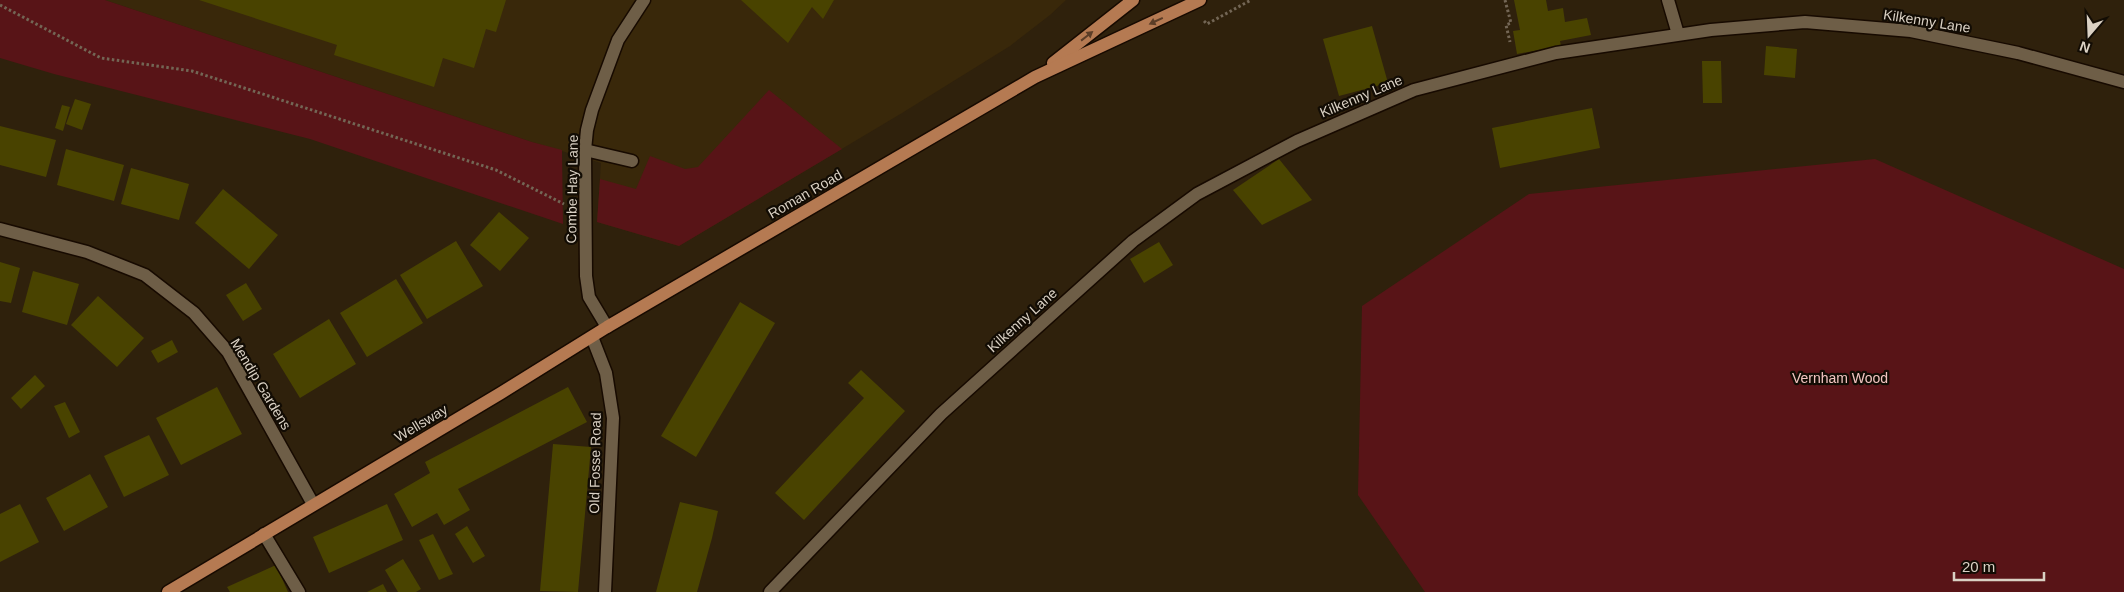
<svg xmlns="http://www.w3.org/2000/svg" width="2124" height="592" viewBox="0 0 2124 592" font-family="Arial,sans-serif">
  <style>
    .built { fill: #39280a }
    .green { fill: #581417 }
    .building { fill: #494300 }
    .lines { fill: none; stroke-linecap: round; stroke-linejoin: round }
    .service-casing { stroke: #170a00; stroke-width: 15 }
    .minor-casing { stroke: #170a00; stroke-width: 15 }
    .primary-casing { stroke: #170a00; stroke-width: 15 }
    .path { stroke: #736655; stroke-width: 3; stroke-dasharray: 2.5 2.5; stroke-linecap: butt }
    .service { stroke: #6e5e47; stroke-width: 12 }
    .minor { stroke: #6e5e47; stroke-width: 12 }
    .primary { stroke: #b57a52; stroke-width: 12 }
    .oneway { fill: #5b3d27 }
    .labels { text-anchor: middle; stroke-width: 4.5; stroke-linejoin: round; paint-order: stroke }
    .street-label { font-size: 14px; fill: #dad1c4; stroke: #120c04 }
    .park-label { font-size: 14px; fill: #f2c5c1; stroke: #120c04 }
  </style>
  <rect width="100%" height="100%" fill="#2f210c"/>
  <!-- built -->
  <path class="built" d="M105 0H1066L1050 15 1010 46 902 113 679 246 597 222 601 163 532 142Z"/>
  <!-- green -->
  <g class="green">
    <path d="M0 0H105L532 142 562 150 563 224 310 139 54 74 0 58Z"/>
    <path d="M769 90 842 149 679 246 597 222 600 179 636 189 650 156 685 169 698 167Z"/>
    <path d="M1875 159 2124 269V592H1425L1358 495 1362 306 1529 194Z"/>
  </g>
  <!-- building -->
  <g class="building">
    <path d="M199 0H506L496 32 486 29 474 68 443 58 434 87 334 55 337 45Z"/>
    <path d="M741 0H834L823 19 812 7 788 43Z"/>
    <path d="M1514 0H1546L1548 11 1563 8 1565 22 1587 18 1591 35 1560 41 1561 46 1517 54 1513 31 1520 30Z"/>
    <path d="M1372 26 1388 83 1339 96 1323 39Z"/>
    <path d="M1766 46 1797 49 1795 78 1764 75Z"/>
    <path d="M1702 61H1721L1722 103H1703Z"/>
    <path d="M75 99 91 104 82 130 66 124Z"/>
    <path d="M62 105 70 107 63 131 55 128Z"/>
    <path d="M1592 108 1600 148 1500 168 1492 128Z"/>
    <path d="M0 126 56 140 46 177 0 165Z"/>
    <path d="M66 149 124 165 114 201 57 185Z"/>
    <path d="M1279 159 1312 200 1262 225 1233 190Z"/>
    <path d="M131 168 189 184 179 220 121 204Z"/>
    <path d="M223 189 278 235 249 269 195 223Z"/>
    <path d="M499 212 529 238 500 271 470 245Z"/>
    <path d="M456 241 483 286 427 319 400 275Z"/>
    <path d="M1159 242 1173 265 1144 283 1130 259Z"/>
    <path d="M0 262 20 268 11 303 0 301Z"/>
    <path d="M33 271 79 284 67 325 22 312Z"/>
    <path d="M396 279 423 323 367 357 340 313Z"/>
    <path d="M246 283 262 309 243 321 226 295Z"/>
    <path d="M98 296 144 338 117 367 71 325Z"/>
    <path d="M740 302 775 323 696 457 661 436Z"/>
    <path d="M329 319 356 364 300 398 273 354Z"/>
    <path d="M172 340 178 352 158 363 151 351Z"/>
    <path d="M861 370 905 411 804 520 775 493 864 398 848 383Z"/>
    <path d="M35 375 45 386 21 409 11 398Z"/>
    <path d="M217 387 242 434 181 465 156 418Z"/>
    <path d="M568 387 587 422 458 489 470 510 444 525 437 513 412 527 394 494 430 473 425 462Z"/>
    <path d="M65 402 80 432 69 438 54 406Z"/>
    <path d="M149 435 169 475 124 497 104 456Z"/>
    <path d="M553 444 591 447 578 592 540 591Z"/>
    <path d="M90 474 108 507 64 531 46 498Z"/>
    <path d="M680 502 718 511 712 538 697 592H656Z"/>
    <path d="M20 504 39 542 0 562V514Z"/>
    <path d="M387 504 403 540 329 573 313 537Z"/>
    <path d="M467 526 485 556 473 563 455 534Z"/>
    <path d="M433 534 453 574 439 580 419 540Z"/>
    <path d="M403 559 421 589 416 592H398L385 570Z"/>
    <path d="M276 565 288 592H230L227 587Z"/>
    <path d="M383 584 387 592H367Z"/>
  </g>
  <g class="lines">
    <!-- service casing -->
    <g class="service-casing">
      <path id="service" d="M1668 0 1678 34"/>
    </g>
    <!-- minor casing -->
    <g class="minor-casing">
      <g id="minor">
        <path d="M585 150 632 161"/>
        <path d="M0 229 87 252 145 275 194 313 228 352 313 504"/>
        <path d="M607 327 589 297 586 276 585 150 587 130 592 110 618 40 644 0"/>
        <path d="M592 337 606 373 613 418 605 592"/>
        <path d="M264 534 299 592"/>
        <path d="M770 592 941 414 1133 241 1197 194 1297 141 1414 90 1556 53 1711 30 1805 22 1911 31 2018 53 2124 82"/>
      </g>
    </g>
    <!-- primary casing -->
    <g class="primary-casing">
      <g id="primary">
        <path d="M1053 63 1133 0"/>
        <path d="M168 592 501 393 607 327 1035 77 1200 0"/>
      </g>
    </g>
    <!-- path -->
    <g class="path">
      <path d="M1505 0 1511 23 1506 25 1510 42"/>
      <path d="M0 5 101 58 192 71 496 170 564 204"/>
      <path d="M1204 21 1207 24 1251 0"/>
    </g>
    <!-- service -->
    <use href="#service" class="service"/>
    <!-- minor -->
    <use href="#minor" class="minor"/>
    <!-- primary -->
    <use href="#primary" class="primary"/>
  </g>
  <!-- one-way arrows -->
  <defs><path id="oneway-solid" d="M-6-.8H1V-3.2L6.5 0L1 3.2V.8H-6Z" transform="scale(1.25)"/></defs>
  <g class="oneway">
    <use href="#oneway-solid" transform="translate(1156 21) rotate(155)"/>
    <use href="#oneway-solid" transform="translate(1087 36) rotate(-38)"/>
  </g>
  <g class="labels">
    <!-- street labels -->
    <g class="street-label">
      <text transform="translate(1927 21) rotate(9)" y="5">Kilkenny Lane</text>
      <text transform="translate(1361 96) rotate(-23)" y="5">Kilkenny Lane</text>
      <text transform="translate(572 189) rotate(-89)" y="5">Combe Hay Lane</text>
      <text transform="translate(805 194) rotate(-30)" y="5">Roman Road</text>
      <text transform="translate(1022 320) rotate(-42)" y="5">Kilkenny Lane</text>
      <text transform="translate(261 384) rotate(59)" y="5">Mendip Gardens</text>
      <text transform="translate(421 423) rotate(-31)" y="5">Wellsway</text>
      <text transform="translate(595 463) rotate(-89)" y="5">Old Fosse Road</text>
    </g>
    <!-- park labels -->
    <g class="park-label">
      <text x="1840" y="383">Vernham Wood</text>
    </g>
  </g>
  <!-- north arrow -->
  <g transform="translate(2089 35) rotate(199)" stroke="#120c04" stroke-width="4" paint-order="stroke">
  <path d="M0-4L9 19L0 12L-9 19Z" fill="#dad1c4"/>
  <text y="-8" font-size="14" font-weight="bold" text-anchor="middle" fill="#dad1c4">N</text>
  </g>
  <!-- scale -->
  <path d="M1954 572v8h90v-8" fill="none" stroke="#dad1c4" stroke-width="2.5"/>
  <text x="1962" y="572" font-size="15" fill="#dad1c4" stroke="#120c04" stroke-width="4" paint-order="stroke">20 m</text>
</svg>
